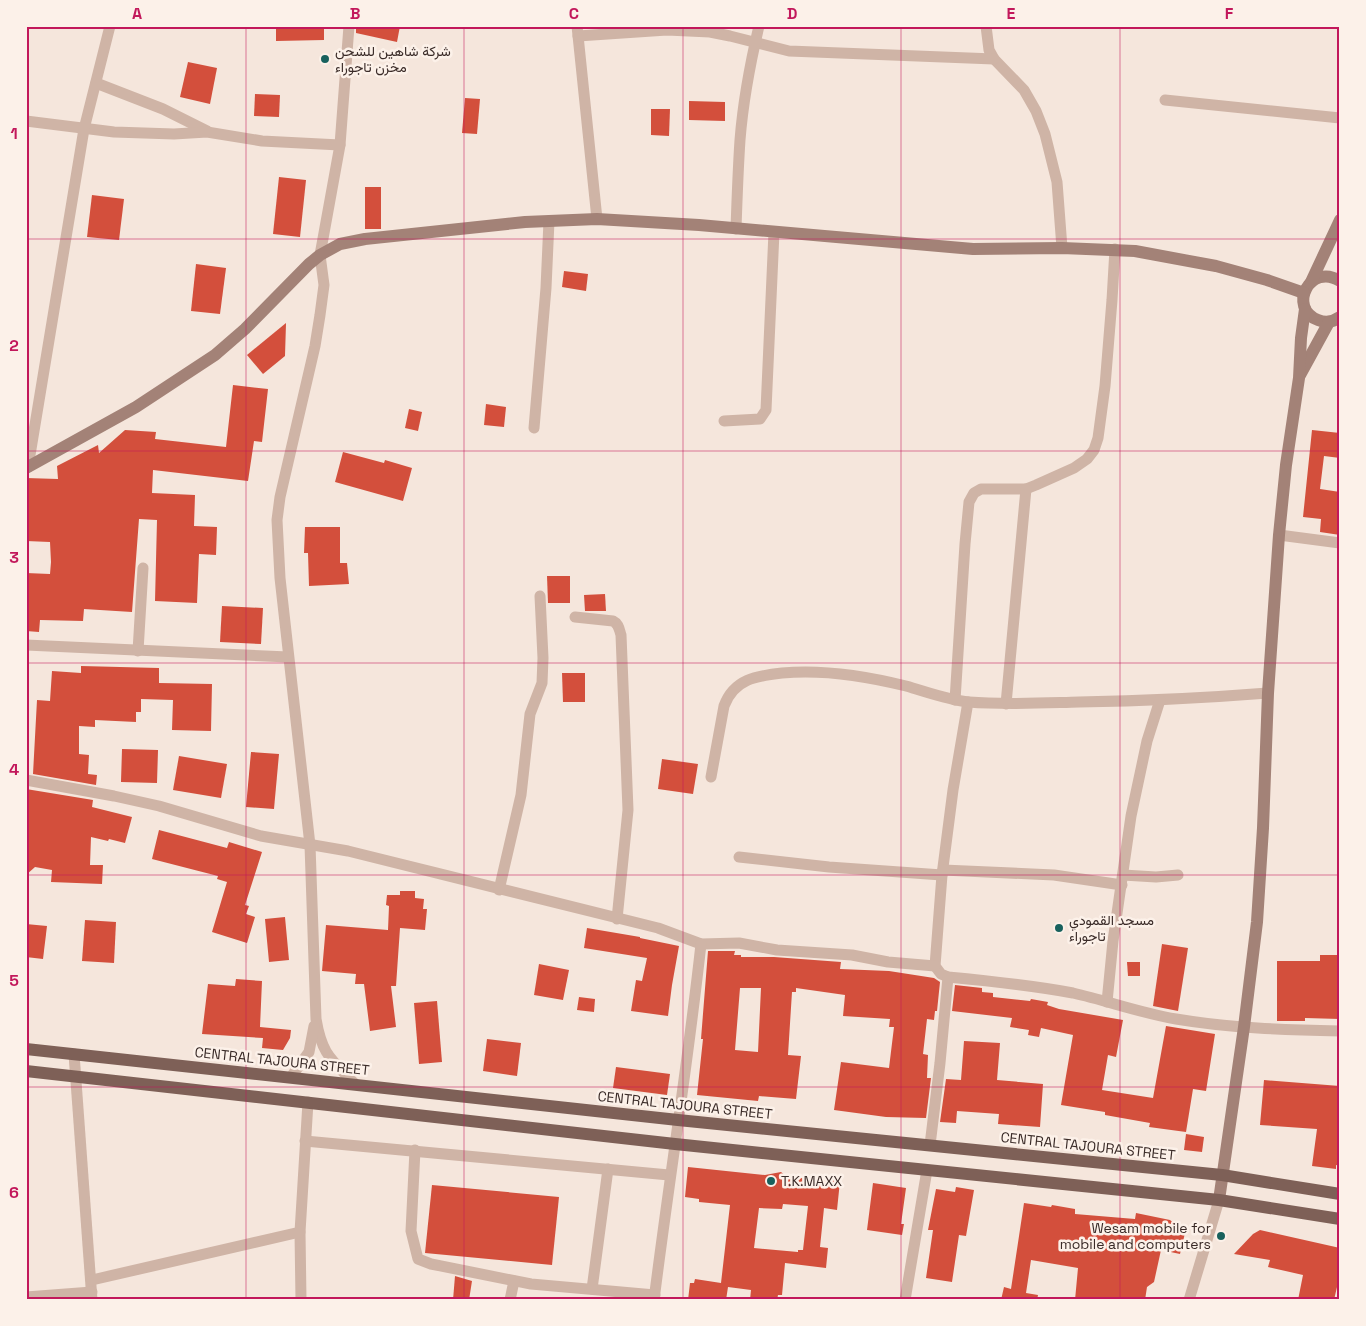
<svg xmlns="http://www.w3.org/2000/svg" width="1366" height="1326" viewBox="0 0 1366 1326" font-family="'Space Grotesk',Vazirmatn,sans-serif">
  <style>
    .building { fill: #d34f3c; fill-rule: evenodd }
    .lines { fill: none; stroke-linecap: round; stroke-linejoin: round }
    .street { stroke: #cfb4a6; stroke-width: 11 }
    .secondary { stroke: #a38277; stroke-width: 12 }
    .primary { stroke: #7e6057; stroke-width: 12 }
    .grid { fill: none; stroke: #c2185b; stroke-width: 1; stroke-opacity: 0.55 }
    .poi-dot { fill: #18615d; stroke: #fcf1e9; stroke-width: 2 }
    .labels { text-anchor: middle; stroke-width: 5; stroke-linejoin: round; paint-order: stroke }
    .poi-label { font-size: 14px; fill: #3a2b28; stroke: #fcf1e9; text-anchor: start }
    .street-label { font-size: 14px; fill: #3a2b28; stroke: #fcf1e9 }
    .neatline { fill: none; stroke: #c2185b; stroke-width: 2 }
    .grid-label { font-size: 16px; text-anchor: middle; font-weight: bold; fill: #c2185b }
  </style>
  <rect width="100%" height="100%" fill="#f5e6dc"/>
  <!-- building -->
  <g class="building">
    <path d="M276 26H324V40L276 41Z"/>
    <path d="M356 26H400L397 42 356 33Z"/>
    <path d="M188 62 217 68 210 104 180 97Z"/>
    <path d="M255 94 280 95 279 117 254 116Z"/>
    <path d="M465 98 480 99 477 134 462 133Z"/>
    <path d="M689 101 725 102V121L689 120Z"/>
    <path d="M651 109H670L669 136 651 135Z"/>
    <path d="M279 177 306 180 300 237 273 234Z"/>
    <rect x="365" y="187" width="16" height="42"/>
    <path d="M92 195 124 199 119 240 87 237Z"/>
    <path d="M196 264 226 268 220 314 191 311Z"/>
    <path d="M564 271 588 274 586 291 562 287Z"/>
    <path d="M286 323 285 356 263 374 247 355Z"/>
    <path d="M233 385 268 389 262 442 254 441 248 481 153 470 152 493 195 495 194 526 217 527 216 555 199 554 197 603 155 601 157 520 139 519 132 612 84 609 83 621 40 620 39 632 26 631V573L50 574 51 562 50 542 26 541V478L58 479 57 466 98 445 99 453 125 430 156 432 155 439 226 447Z"/>
    <path d="M486 404 506 407 504 427 484 425Z"/>
    <path d="M409 409 422 412 418 431 405 428Z"/>
    <path d="M1312 430 1340 433V458L1324 456 1320 489 1340 492V535L1320 532 1321 519 1303 517Z"/>
    <path d="M343 452 384 463 385 460 412 468 403 501 335 482Z"/>
    <path d="M305 527H340V563H347L349 584 309 586 308 553H304Z"/>
    <path d="M547 576H570V603H548Z"/>
    <path d="M605 594 606 611H585L584 595Z"/>
    <path d="M222 606 263 608 261 644 220 642Z"/>
    <path d="M81 666 159 668V683L212 684 211 731 172 730 173 700 141 699V712H136V722L95 720V727L79 726V754L89 755 88 774 97 775 96 785 33 774 37 700 50 701 52 671 81 673Z"/>
    <path d="M562 673H585V702H563Z"/>
    <path d="M122 749 158 750 157 783 121 782Z"/>
    <path d="M251 752 279 754 274 809 246 807Z"/>
    <path d="M179 756 227 764 221 798 173 790Z"/>
    <path d="M662 759 698 764 693 794 658 789Z"/>
    <path d="M26 789 93 800 92 807 132 817 125 843 109 839 108 841 91 837 90 865H103L102 884 51 882 52 870 35 867 26 875Z"/>
    <path d="M159 830 227 848 229 842 262 852 245 905 249 906 246 914 255 917 247 943 212 932 227 882 217 879 218 876 152 859Z"/>
    <path d="M400 891H415V898L424 899 423 909H427L425 930 400 928 396 986H391L396 1027 370 1031 364 984H355L356 974 322 971 326 925 388 930 389 906 386 905 387 895H400Z"/>
    <path d="M285 917 289 960 269 962 265 919Z"/>
    <path d="M85 920 116 922 114 963 82 961Z"/>
    <path d="M26 924 47 926 43 959 26 957Z"/>
    <path d="M587 928 640 937V938L679 946 672 985 668 1016 631 1011 636 980 642 981 647 958 584 948Z"/>
    <path d="M1162 944 1188 948 1178 1011 1153 1006Z"/>
    <path d="M708 951H735L734 955H741V957H774L841 962 840 969 889 971 934 978 940 982 937 1011H935L934 1020 927 1019 923 1054 928 1055 927 1078H931L926 1118 886 1117 834 1110 841 1062 889 1068 894 1027H889L890 1019 843 1016 845 995 796 988V992H792L788 1055 801 1056 796 1099 759 1096 758 1101 697 1095 703 1039H701ZM740 988H761L758 1052 735 1050Z"/>
    <path d="M1320 955H1340V1019L1305 1018V1021H1277V961H1320Z"/>
    <path d="M1127 962H1140V976H1128Z"/>
    <path d="M539 964 569 970 563 1000 534 995Z"/>
    <path d="M236 979 262 981 260 1027 291 1030 290 1038 283 1050 262 1048 263 1038 202 1034 208 984 235 986Z"/>
    <path d="M955 985 982 988V992L993 993V997L1030 1001 1031 999 1048 1002 1047 1005 1059 1009 1123 1020 1116 1057 1108 1055 1102 1090 1153 1098 1166 1026 1215 1034 1206 1091 1193 1089 1186 1132 1149 1127 1150 1123 1105 1115V1112L1061 1105 1073 1035 1041 1028 1039 1037 1028 1035 1029 1030 1010 1027 1012 1018 952 1011Z"/>
    <path d="M579 997 595 999 594 1012 577 1010Z"/>
    <path d="M437 1001 442 1062 419 1064 414 1003Z"/>
    <path d="M487 1039 521 1043 517 1076 483 1071Z"/>
    <path d="M964 1041 1000 1043 997 1080 1043 1084 1040 1127 998 1124 999 1114 957 1111 956 1123 940 1122 946 1079 961 1080Z"/>
    <path d="M616 1067 670 1074 667 1095 613 1088Z"/>
    <path d="M1264 1080 1340 1086 1337 1123H1340V1166L1336 1165V1169L1312 1166 1317 1129 1260 1125Z"/>
    <path d="M1186 1134 1204 1137 1202 1152 1184 1150Z"/>
    <path d="M688 1167 765 1175 781 1172 787 1177 840 1181 837 1210 824 1208 820 1247 828 1248 826 1268 785 1263 782 1295H778L777 1300H750L751 1290 728 1287 726 1300H688L690 1283H694L695 1279 721 1283 730 1205 699 1202V1199L685 1197ZM783 1204 808 1206 803 1250H798V1252L754 1248 759 1208 782 1209Z"/>
    <path d="M873 1183 906 1188 901 1224H904L902 1235 867 1230Z"/>
    <path d="M432 1185 559 1197 552 1265 425 1253Z"/>
    <path d="M956 1187 974 1190 966 1236 959 1235 952 1282 926 1278 933 1230H928L936 1189 955 1192Z"/>
    <path d="M1024 1203 1051 1207 1052 1205 1075 1209V1214L1135 1219 1136 1213 1170 1220 1185 1233 1180 1254 1161 1250 1154 1282 1147 1287 1145 1300H1075L1078 1268 1031 1260 1026 1293 1038 1295 1037 1300H1001L1004 1287 1011 1289Z"/>
    <path d="M1260 1230 1340 1248V1274L1334 1300H1298L1303 1275 1268 1267 1270 1260 1234 1254 1253 1234Z"/>
    <path d="M455 1276 472 1281 469 1300H453Z"/>
  </g>
  <g class="lines">
    <!-- street -->
    <g class="street">
      <path d="M349 26 340 145 320 255 324 285 320 315 315 346 280 497 277 520 280 578 310 845 316 1019C322 1055 331 1059 355 1084"/>
      <path d="M577 26 597 219"/>
      <path d="M986 26 989 50 994 59 1024 90 1036 111 1045 134 1057 182 1062 248"/>
      <path d="M578 36 667 30 710 32 730 36 789 51 994 59"/>
      <path d="M96 83 163 109 207 131"/>
      <path d="M1165 100 1340 118"/>
      <path d="M26 121 114 132 174 134 207 132 262 141 340 145"/>
      <path d="M736 229C737 199 738 170 740 140 743 102 750 64 759 26"/>
      <path d="M724 421 760 419 766 410 774 232"/>
      <path d="M534 428 546 288 549 221"/>
      <path d="M28 467 84 129 110 26"/>
      <path d="M1279 535 1340 543"/>
      <path d="M575 617 613 621C619 624 619 629 621 635L628 810 617 919"/>
      <path d="M26 645 288 657"/>
      <path d="M138 651 143 568"/>
      <path d="M955 700 965 544 969 502 974 493 981 489H1026L1036 485 1074 468 1087 459 1094 450 1098 438 1105 386 1112 300 1115 249"/>
      <path d="M968 702 953 790 942 875 935 966 941 974 948 977C990 981 1031 985 1073 993 1108 1001 1141 1013 1176 1019 1230 1028 1285 1030 1340 1031"/>
      <path d="M1006 704 1026 489"/>
      <path d="M711 777 724 706C734 679 756 676 782 673 824 669 866 676 906 686 927 692 948 700 969 702 1005 705 1042 703 1079 702 1142 701 1205 698 1268 693"/>
      <path d="M26 780 114 796 159 806 261 836 348 851 658 928 701 944 739 943 777 950 852 955 888 962 935 966"/>
      <path d="M739 857 829 867 942 875"/>
      <path d="M943 870 1054 875 1122 885"/>
      <path d="M1123 875 1156 877 1178 875"/>
      <path d="M499 890 521 795 530 714 542 683 543 658 540 596"/>
      <path d="M1107 1002 1113 941 1131 816 1147 741 1160 700"/>
      <path d="M74 1054 92 1300"/>
      <path d="M291 1077 309 1052 314 1026"/>
      <path d="M305 1141 669 1175"/>
      <path d="M930 1145 940 1063 948 977"/>
      <path d="M415 1150 411 1231 418 1259 431 1264 531 1284 655 1295"/>
      <path d="M300 1232 301 1300"/>
      <path d="M92 1280 300 1232 308 1102"/>
      <path d="M592 1289 608 1169"/>
      <path d="M26 1297 92 1292"/>
      <path d="M510 1300 514 1281"/>
      <path d="M654 1300C669 1181 688 1063 701 944"/>
      <path d="M905 1300 927 1170"/>
      <path d="M1189 1300 1219 1200"/>
    </g>
    <!-- secondary -->
    <g class="secondary">
      <path d="M1340 281C1310 262 1287 308 1318 320 1325 323 1333 322 1340 317"/>
      <path d="M1311 282 1340 220"/>
      <path d="M1300 375 1329 322"/>
      <path d="M26 468 136 407 215 355 245 329 309 264 320 255 340 244 365 239 525 222 597 219 699 225 973 249 1062 248 1135 251 1216 266 1267 280 1304 293"/>
      <path d="M1219 1200 1244 1027 1257 922 1263 828 1268 693 1279 535 1286 465 1299 378 1301 338 1305 309"/>
    </g>
    <!-- primary -->
    <g class="primary">
      <path d="M26 1049 678 1120 1222 1175 1340 1194"/>
      <path d="M26 1071 675 1144 1219 1200 1340 1219"/>
    </g>
  </g>
  <!-- grid -->
  <path class="grid" d="M246 26V1300M464 26V1300M683 26V1300M901 26V1300M1120 26V1300M26 239H1340M26 451H1340M26 663H1340M26 875H1340M26 1087H1340"/>
  <!-- markers -->
  <g class="poi-dot">
    <circle cx="325" cy="59" r="5"/>
    <circle cx="1059" cy="928" r="5"/>
    <circle cx="771" cy="1181" r="5"/>
    <circle cx="1221" cy="1236" r="5"/>
  </g>
  <g class="labels">
    <!-- poi labels -->
    <g class="poi-label">
      <text x="335" y="56">شركة شاهين للشحن<tspan x="335" dy="16">مخزن تاجوراء</tspan></text>
      <text x="1069" y="925">مسجد القمودي<tspan x="1069" dy="16">تاجوراء</tspan></text>
      <text x="781" y="1186">T.K.MAXX</text>
      <text x="1211" y="1233" text-anchor="end">Wesam mobile for<tspan x="1211" dy="16">mobile and computers</tspan></text>
    </g>
    <!-- street labels -->
    <g class="street-label">
      <text transform="translate(282 1061) rotate(6)" y="5">CENTRAL TAJOURA STREET</text>
      <text transform="translate(685 1105) rotate(6)" y="5">CENTRAL TAJOURA STREET</text>
      <text transform="translate(1088 1146) rotate(6)" y="5">CENTRAL TAJOURA STREET</text>
    </g>
  </g>
  <!-- border -->
  <rect width="1366" height="1326" fill="none" stroke="#fcf1e9" stroke-width="55"/>
  <rect x="28" y="28" width="1310" height="1270" class="neatline"/>
  <g class="grid-label">
    <text x="137" y="19">A</text>
    <text x="355" y="19">B</text>
    <text x="574" y="19">C</text>
    <text x="792" y="19">D</text>
    <text x="1011" y="19">E</text>
    <text x="1229" y="19">F</text>
    <text x="14" y="139">1</text>
    <text x="14" y="351">2</text>
    <text x="14" y="563">3</text>
    <text x="14" y="775">4</text>
    <text x="14" y="986">5</text>
    <text x="14" y="1198">6</text>
  </g>
</svg>
